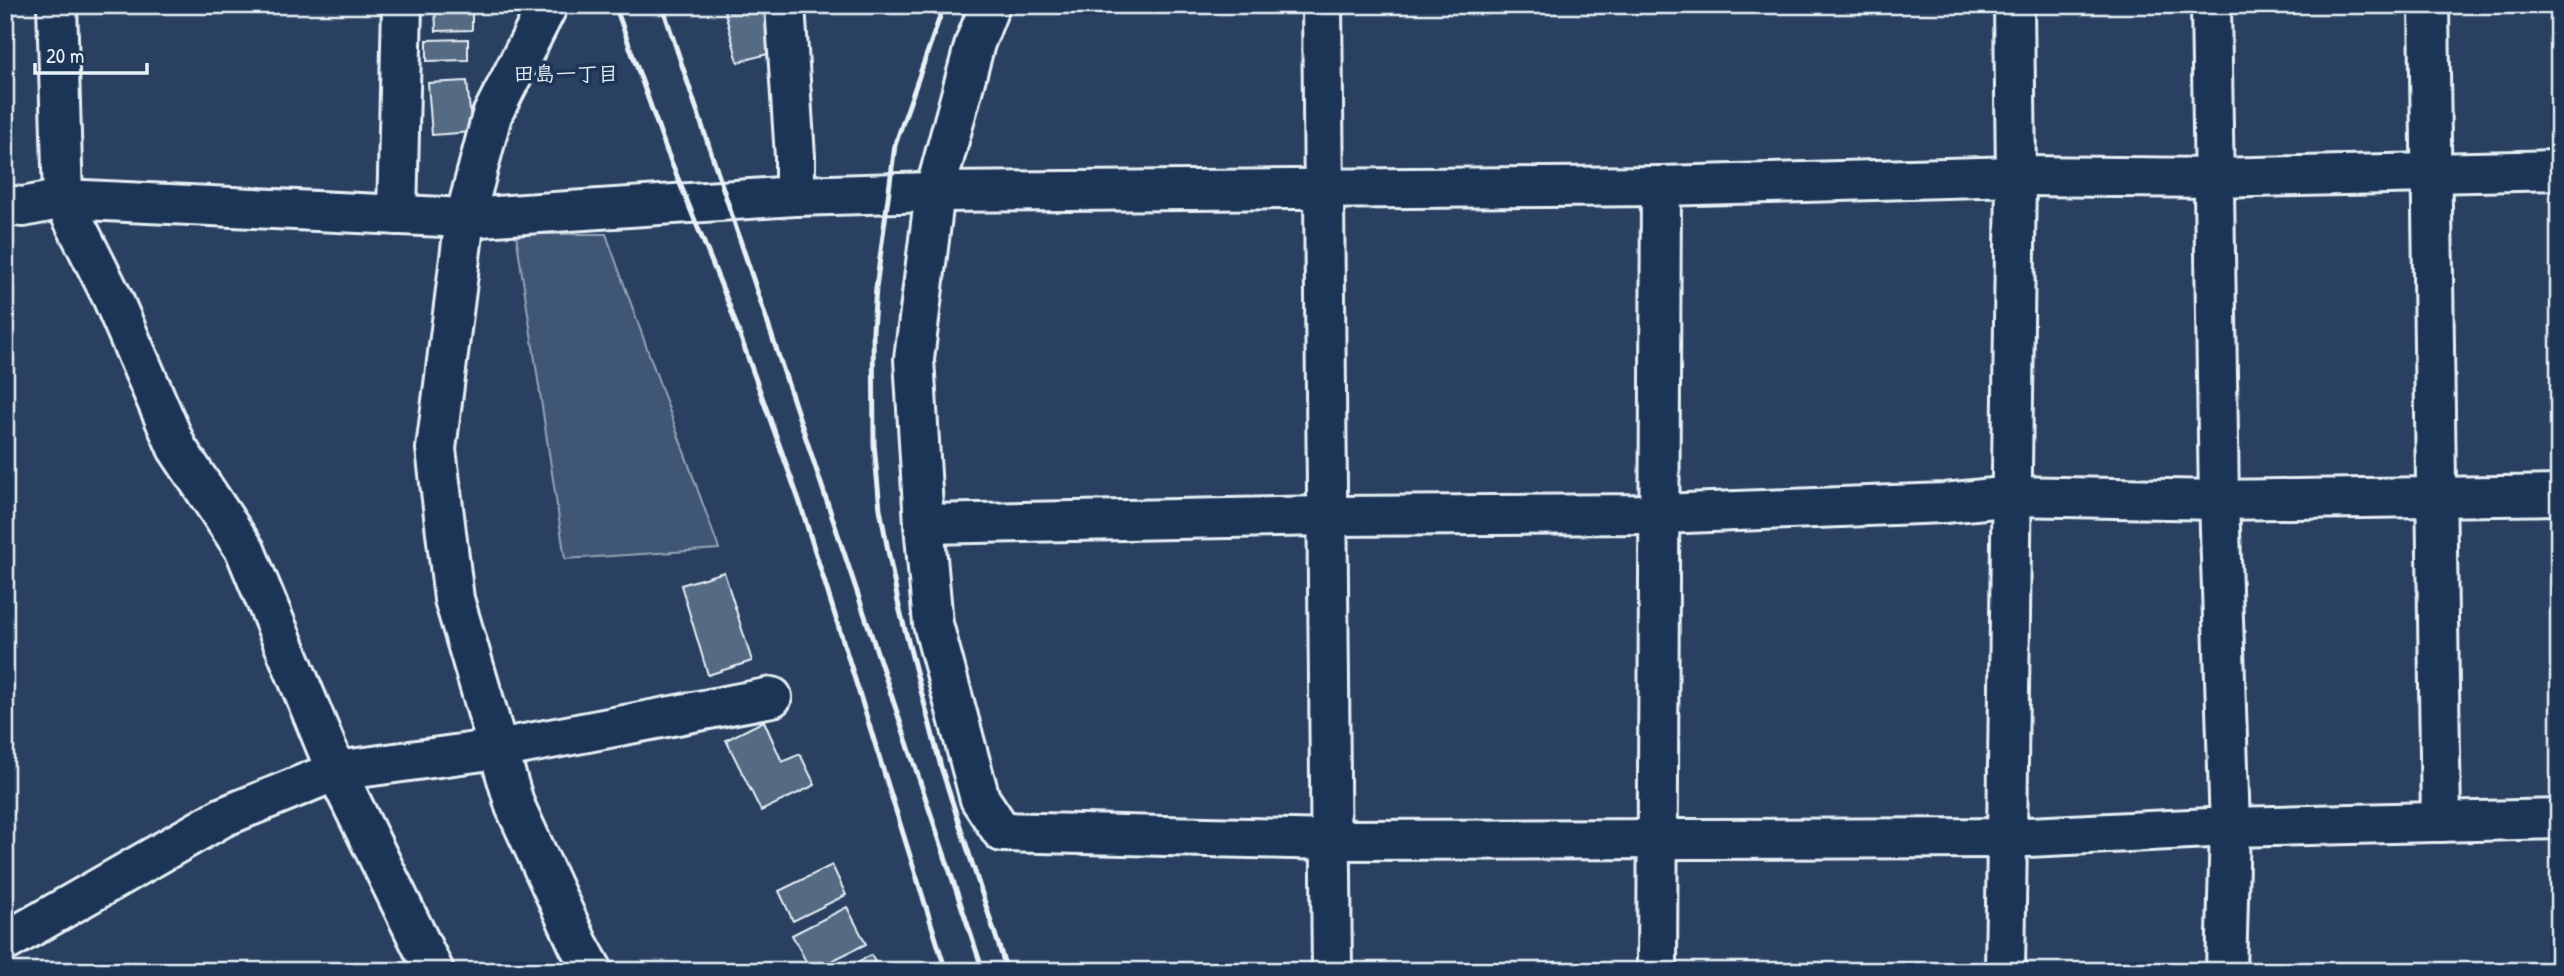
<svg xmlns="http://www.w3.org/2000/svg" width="2564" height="976" viewBox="0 0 2564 976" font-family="'Patrick Hand','Klee One',sans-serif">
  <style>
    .green { fill: #415774; stroke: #94a4b6; stroke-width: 2 }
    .building { fill: #556a83; stroke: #e8f1f8; stroke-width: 2 }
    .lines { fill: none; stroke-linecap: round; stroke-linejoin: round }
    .street-casing { stroke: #e8f1f8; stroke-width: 44 }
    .secondary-casing { stroke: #e8f1f8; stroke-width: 44 }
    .street { stroke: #1d3557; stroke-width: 38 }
    .secondary { stroke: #1d3557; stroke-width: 38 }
    .rail { stroke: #e8f1f8; stroke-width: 5 }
    .labels { text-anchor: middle; stroke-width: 7; stroke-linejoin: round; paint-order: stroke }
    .neighbourhood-label { font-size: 21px; font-weight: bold; fill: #e8f1f8; stroke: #1d3557 }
  </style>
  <rect width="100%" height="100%" fill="#294061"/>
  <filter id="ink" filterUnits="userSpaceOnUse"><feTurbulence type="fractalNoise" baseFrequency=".0143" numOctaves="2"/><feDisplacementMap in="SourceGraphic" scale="14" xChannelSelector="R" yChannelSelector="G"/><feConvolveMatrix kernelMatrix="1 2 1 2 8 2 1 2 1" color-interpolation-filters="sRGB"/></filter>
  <g filter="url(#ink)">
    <!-- green -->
    <path class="green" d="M516 234H606L719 549 565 559Z"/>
    <!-- building -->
    <g class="building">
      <path d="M435 5H472V30L436 31Z"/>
      <path d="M723 5H765L775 52 738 62Z"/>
      <path d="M468 39V60L427 61V40Z"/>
      <path d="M467 81 472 132 432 135 428 83Z"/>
      <path d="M724 572 752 661 708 675 681 585Z"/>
      <path d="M764 721 782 762 800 754 815 785 761 811 726 740Z"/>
      <path d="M832 865 846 895 793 921 779 891Z"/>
      <path d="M847 907 866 944 811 971 792 935Z"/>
      <path d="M871 955 880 971H843Z"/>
    </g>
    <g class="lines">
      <!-- street casing -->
      <g class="street-casing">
        <g id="street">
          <path d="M57 5 63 199 112 297 177 448 245 550 336 771 434 971"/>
          <path d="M548 5 492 115 465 218 436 449 454 599 515 806 578 944 593 971"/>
          <path d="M785 5 795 157V196"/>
          <path d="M990 5 975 43 935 192 914 359 924 524 933 624 980 799 1002 832 1330 840 2007 838 2230 827 2559 819"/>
          <path d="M1322 5 1332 971"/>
          <path d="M2211 5 2219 500 2230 827 2226 971"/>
          <path d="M2429 5 2441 822"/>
          <path d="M5 205 23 207 63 199 465 218 795 196 935 192 1661 186 2016 176 2214 178 2559 170"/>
          <path d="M397 215 402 5"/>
          <path d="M924 524 1327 516 1660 514 1945 503 2013 496 2219 500 2559 495"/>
          <path d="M5 942 223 817 336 771 498 749 772 697"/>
          <path d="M1657 971 1661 186"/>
          <path d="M2005 971 2007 838"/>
        </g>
      </g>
      <!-- secondary casing -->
      <g class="secondary-casing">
        <path id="secondary" d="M2007 838 2016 176 2014 5"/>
      </g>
      <!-- street -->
      <use href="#street" class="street"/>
      <!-- secondary -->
      <use href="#secondary" class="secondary"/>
      <!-- rail -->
      <g class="rail">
        <path d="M615 5 666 149 728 302 799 500 946 971"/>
        <path d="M662 5 983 971"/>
        <path d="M944 5 895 145 876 288 873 330 874 444 880 509 899 607 941 767 1007 971"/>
      </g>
    </g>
  </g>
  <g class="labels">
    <!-- neighbourhood labels -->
    <g class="neighbourhood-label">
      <text x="566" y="81">田島一丁目</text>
    </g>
  </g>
  <!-- margin -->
  <rect width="2564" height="976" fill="none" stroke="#1d3557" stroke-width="28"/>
  <rect x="14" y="14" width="2536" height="948" fill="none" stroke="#e8f1f8" stroke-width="2.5" filter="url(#ink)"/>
  <!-- scale -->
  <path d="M35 63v10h112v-10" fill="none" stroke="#e8f1f8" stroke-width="3.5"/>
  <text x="46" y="63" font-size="21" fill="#e8f1f8" stroke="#1d3557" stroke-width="5" paint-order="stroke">20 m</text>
</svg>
